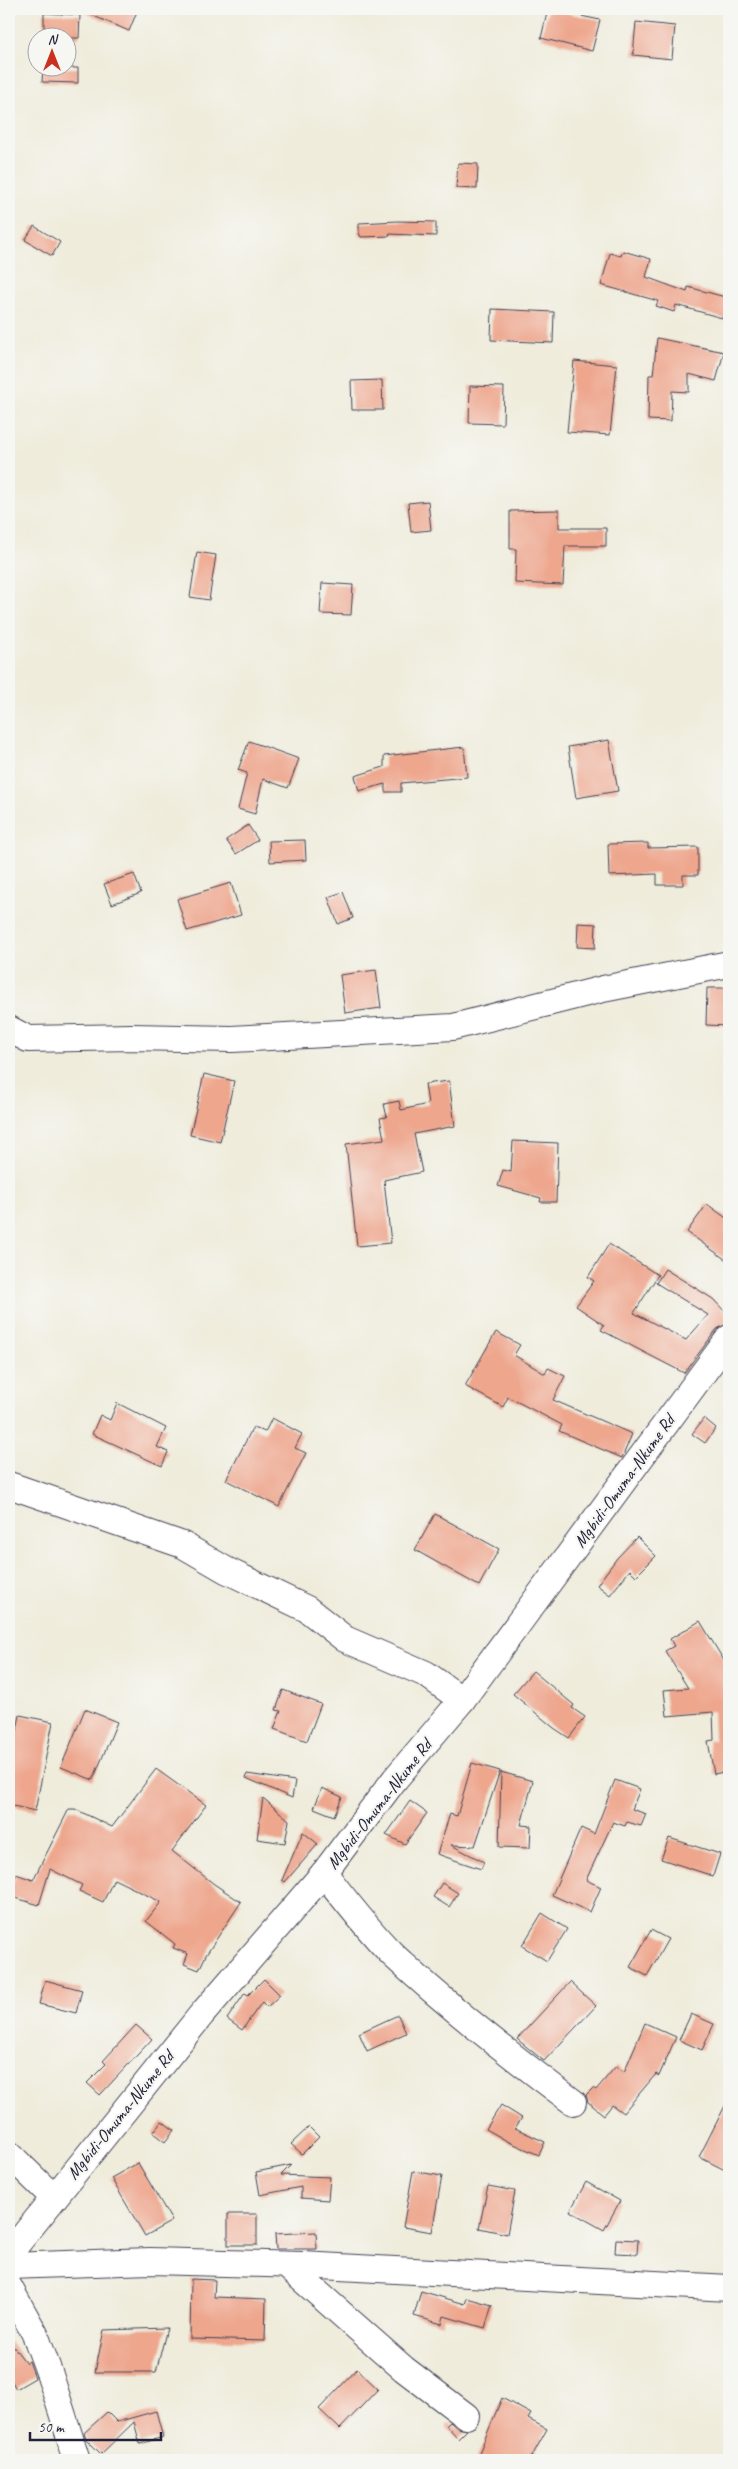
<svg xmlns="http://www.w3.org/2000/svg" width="738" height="2469" viewBox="0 0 738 2469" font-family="Caveat,sans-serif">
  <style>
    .building { fill: #eea68d }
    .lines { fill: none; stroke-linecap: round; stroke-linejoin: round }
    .minor-casing { stroke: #414053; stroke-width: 28 }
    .minor { stroke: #fff; stroke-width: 26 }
    .labels { text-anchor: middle; stroke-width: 4.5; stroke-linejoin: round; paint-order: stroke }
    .street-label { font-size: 18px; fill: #22223b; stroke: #f6f6f2 }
  </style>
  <rect width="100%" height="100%" fill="#f6f6f2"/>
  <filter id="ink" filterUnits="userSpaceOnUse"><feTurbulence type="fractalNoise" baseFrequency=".02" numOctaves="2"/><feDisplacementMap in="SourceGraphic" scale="10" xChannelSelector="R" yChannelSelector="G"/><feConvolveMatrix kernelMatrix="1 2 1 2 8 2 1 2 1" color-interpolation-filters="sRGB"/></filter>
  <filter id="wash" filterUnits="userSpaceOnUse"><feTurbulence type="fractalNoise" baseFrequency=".0096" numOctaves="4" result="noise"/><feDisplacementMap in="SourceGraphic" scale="20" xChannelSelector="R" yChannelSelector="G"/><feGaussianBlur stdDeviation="1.12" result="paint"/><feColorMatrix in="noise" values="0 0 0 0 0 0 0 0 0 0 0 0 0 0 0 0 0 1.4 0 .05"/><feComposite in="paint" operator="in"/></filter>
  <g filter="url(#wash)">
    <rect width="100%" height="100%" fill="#efecdb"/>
    <g id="blocks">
      <!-- building -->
      <g class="building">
        <path d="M77 9H138L129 31Z"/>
        <path d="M548 9 600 20 592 51 541 38Z"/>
        <path d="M44 13 80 15 79 38H44Z"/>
        <path d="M636 22 675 26 672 59 633 55Z"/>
        <path d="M43 68H78V83L42 82Z"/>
        <path d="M458 163 478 164 477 189 456 188Z"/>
        <path d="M398 221 436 222V236L389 234 390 236 361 237 359 233V223Z"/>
        <path d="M34 226 60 242 52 256 25 240Z"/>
        <path d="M623 251 651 259 646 277 687 292 688 287 729 298V320L676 305 674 312 656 306 658 301 601 285 610 253 621 256Z"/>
        <path d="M492 309 554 312 553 343 491 340Z"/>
        <path d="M657 338 724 352 716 381 689 374V392L672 391 671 421 648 420 649 375H653Z"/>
        <path d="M574 361 617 365 610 435 567 432Z"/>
        <path d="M382 380 383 410H352L351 381Z"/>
        <path d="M470 386 504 387 503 424 469 423Z"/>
        <path d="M428 501 431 530 411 532 408 503Z"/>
        <path d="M559 510V528H606V546H565L563 585 515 583 516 549H510V511Z"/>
        <path d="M197 552 216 555 209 600 190 597Z"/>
        <path d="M322 583 353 585 351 615 320 614Z"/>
        <path d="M609 740 618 791 576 798 568 747Z"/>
        <path d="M249 741 299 759 288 788 263 779 255 814 238 809 247 773 238 770Z"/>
        <path d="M464 747 467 777 401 783V792H385V784L359 791 355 776 384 767V756Z"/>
        <path d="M248 825 258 840 236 854 226 840Z"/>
        <path d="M305 840 306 860 270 862 269 841Z"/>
        <path d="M648 843V848L698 847V875H683V885H657V874L609 876 608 844Z"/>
        <path d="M134 874 141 893 112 904 104 884Z"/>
        <path d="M231 883 241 915 187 931 177 899Z"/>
        <path d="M343 892 353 918 338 924 328 897Z"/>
        <path d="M578 923 596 924 595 948 577 947Z"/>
        <path d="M376 970 381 1008 345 1013 340 975Z"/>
        <path d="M707 988H729V1026L706 1025Z"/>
        <path d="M204 1074 234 1081 220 1142 190 1135Z"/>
        <path d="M449 1081 455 1126 414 1134 422 1172 384 1180 391 1243 357 1246 346 1144 384 1139 380 1118 387 1117 384 1104 399 1101 401 1110 428 1104 425 1084Z"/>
        <path d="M513 1141 558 1143 556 1202H540L541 1198 498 1186 503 1170 511 1172Z"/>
        <path d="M707 1204 729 1220V1262L687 1232Z"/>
        <path d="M609 1244 658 1275 634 1313 686 1340 708 1315 656 1283 665 1269 713 1299 729 1316V1323L717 1329 684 1373 601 1330 604 1325 576 1306 594 1281 588 1277Z"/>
        <path d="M496 1332 520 1345 514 1355 545 1374 548 1368 565 1376 553 1400 632 1434 622 1458 559 1431 562 1425 508 1397 503 1407 465 1386Z"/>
        <path d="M117 1403 166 1428 157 1447 168 1452 162 1466 92 1434 100 1415 110 1420Z"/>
        <path d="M272 1418 302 1434 295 1448 306 1453 279 1507 226 1480 253 1427 265 1432Z"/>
        <path d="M704 1418 716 1428 705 1443 692 1434Z"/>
        <path d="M435 1514 499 1549 479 1586 415 1550Z"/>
        <path d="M637 1537 656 1556 636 1576 630 1570 610 1595 597 1585 617 1558Z"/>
        <path d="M700 1621 729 1669V1771L714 1774 708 1741 714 1740 713 1712 667 1716 664 1690 688 1688 665 1651 674 1646 670 1639Z"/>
        <path d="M533 1671 574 1705 572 1708 585 1717 569 1738 554 1728 513 1694Z"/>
        <path d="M283 1690 321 1704 307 1741 274 1729 281 1711 276 1710Z"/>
        <path d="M85 1709 117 1722 93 1780 61 1767Z"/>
        <path d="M20 1715 53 1722 35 1811 9 1805V1769Z"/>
        <path d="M472 1763 500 1771 475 1846 451 1845 484 1862 481 1869 437 1854 450 1814 457 1816Z"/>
        <path d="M156 1769 206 1805 172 1851 214 1884 241 1902 206 1955 199 1970 184 1964 188 1954 173 1948 175 1944 146 1921 161 1902 114 1879 103 1902 79 1891 82 1885 50 1869 39 1905 9 1896 16 1874 33 1880 69 1809H75L112 1827Z"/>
        <path d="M501 1772 533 1781 521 1825 531 1826 530 1848 499 1847Z"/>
        <path d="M247 1774 295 1781 292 1798 246 1778Z"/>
        <path d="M615 1780 640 1789 632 1809 646 1814 641 1826 627 1822 625 1826 613 1822 586 1880 601 1887 590 1912 552 1895 581 1828 594 1834Z"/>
        <path d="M322 1788 342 1797 334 1816 314 1808Z"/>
        <path d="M263 1798 289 1820 285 1843 257 1839Z"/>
        <path d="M410 1801 427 1813 405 1844 386 1835Z"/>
        <path d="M303 1832 318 1844 285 1882 282 1880Z"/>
        <path d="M669 1838 720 1854 713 1876 661 1859Z"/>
        <path d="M442 1883 458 1893 449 1907 433 1897Z"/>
        <path d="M542 1913 567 1929 547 1961 522 1946Z"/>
        <path d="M651 1930 668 1939 647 1976 630 1967Z"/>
        <path d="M264 1979 280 1995 267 2007 262 2002 242 2030 227 2019 245 1993 248 1995Z"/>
        <path d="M45 1980 82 1990 76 2013 39 2004Z"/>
        <path d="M570 1982 596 2006 544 2061 517 2039Z"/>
        <path d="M691 2014 714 2024 702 2050 679 2040Z"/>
        <path d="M398 2015 406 2033 367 2051 359 2033Z"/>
        <path d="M645 2023 676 2037 659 2076 656 2074 623 2113 612 2105 604 2115 588 2102 586 2095 593 2088 596 2090 616 2066 624 2072Z"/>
        <path d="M136 2025 152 2039 100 2095 87 2083 106 2064 103 2061Z"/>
        <path d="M729 2098V2172L699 2157Z"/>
        <path d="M501 2105 522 2118 515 2128 545 2142 539 2155 507 2141 486 2129Z"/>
        <path d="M162 2121 174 2130 165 2142 153 2133Z"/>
        <path d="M309 2127 319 2137 302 2154 291 2144Z"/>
        <path d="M138 2163 172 2221 145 2236 111 2178Z"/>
        <path d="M291 2165 281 2175 330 2177 328 2200 301 2198V2187L260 2195 256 2172Z"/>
        <path d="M413 2171 442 2176 432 2232 403 2227Z"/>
        <path d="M586 2182 620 2201 604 2230 570 2211Z"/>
        <path d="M488 2186 515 2191 507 2234 479 2228Z"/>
        <rect x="228" y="2214" width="29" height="31"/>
        <path d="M316 2232 317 2249H276L275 2234Z"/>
        <path d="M616 2239 638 2240 637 2254 615 2253Z"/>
        <path d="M191 2279 215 2280 214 2297 266 2299 265 2341 190 2339Z"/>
        <path d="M421 2291 465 2304 467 2298 492 2305 485 2328 444 2316 442 2324 414 2316Z"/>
        <path d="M167 2328 156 2372H95L104 2330Z"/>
        <path d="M9 2341 26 2363 29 2361 35 2378 16 2389 9 2376Z"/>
        <path d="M357 2369 378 2389 340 2429 319 2409Z"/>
        <path d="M502 2398 531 2414 528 2419 547 2429 530 2460H476Z"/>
        <path d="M156 2411 163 2437 140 2444 134 2422 101 2454 86 2439 84 2433 107 2412 117 2422Z"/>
        <path d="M450 2422 457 2428 467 2430 458 2439 446 2426Z"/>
      </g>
    </g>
  </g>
  <g filter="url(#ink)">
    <use href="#blocks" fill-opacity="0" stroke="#414053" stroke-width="1"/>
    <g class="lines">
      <!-- minor casing -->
      <g class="minor-casing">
        <g id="minor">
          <path d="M9 1029 28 1039 131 1037 232 1039 453 1027 603 989 729 964"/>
          <path d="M9 1485 183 1545 226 1570 307 1609 345 1639 426 1674 462 1700"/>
          <path d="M324 1873C346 1901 368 1930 393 1955 450 2008 511 2056 573 2102"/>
          <path d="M9 2154 54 2198"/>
          <path d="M9 2254 202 2014 324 1873 395 1779 462 1700 729 1338"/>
          <path d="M286 2265 404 2369 466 2416"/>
          <path d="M9 2266 150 2261 302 2265 729 2288"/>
          <path d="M9 2287 35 2334 50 2375 77 2460"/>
        </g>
      </g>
      <!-- minor -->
      <use href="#minor" class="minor"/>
    </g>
  </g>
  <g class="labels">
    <!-- street labels -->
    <g class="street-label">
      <text transform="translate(624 1481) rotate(-54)" y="6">Mgbidi-Omuma-Nkume Rd</text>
      <text transform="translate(379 1804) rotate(-52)" y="6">Mgbidi-Omuma-Nkume Rd</text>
      <text transform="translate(120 2115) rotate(-51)" y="6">Mgbidi-Omuma-Nkume Rd</text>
    </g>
  </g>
  <!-- margin -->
  <rect width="738" height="2469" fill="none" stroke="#f6f6f2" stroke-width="30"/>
  <!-- north arrow -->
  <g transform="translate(52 52)"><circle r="24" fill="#f6f6f2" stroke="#a1a1a9"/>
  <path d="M0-4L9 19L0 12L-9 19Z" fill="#c8321e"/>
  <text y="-8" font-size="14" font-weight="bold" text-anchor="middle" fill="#22223b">N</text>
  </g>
  <!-- scale -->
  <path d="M30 2432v8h131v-8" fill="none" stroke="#22223b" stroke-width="2.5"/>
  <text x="38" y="2432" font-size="15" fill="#22223b" stroke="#f6f6f2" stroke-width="4" paint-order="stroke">50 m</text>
</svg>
